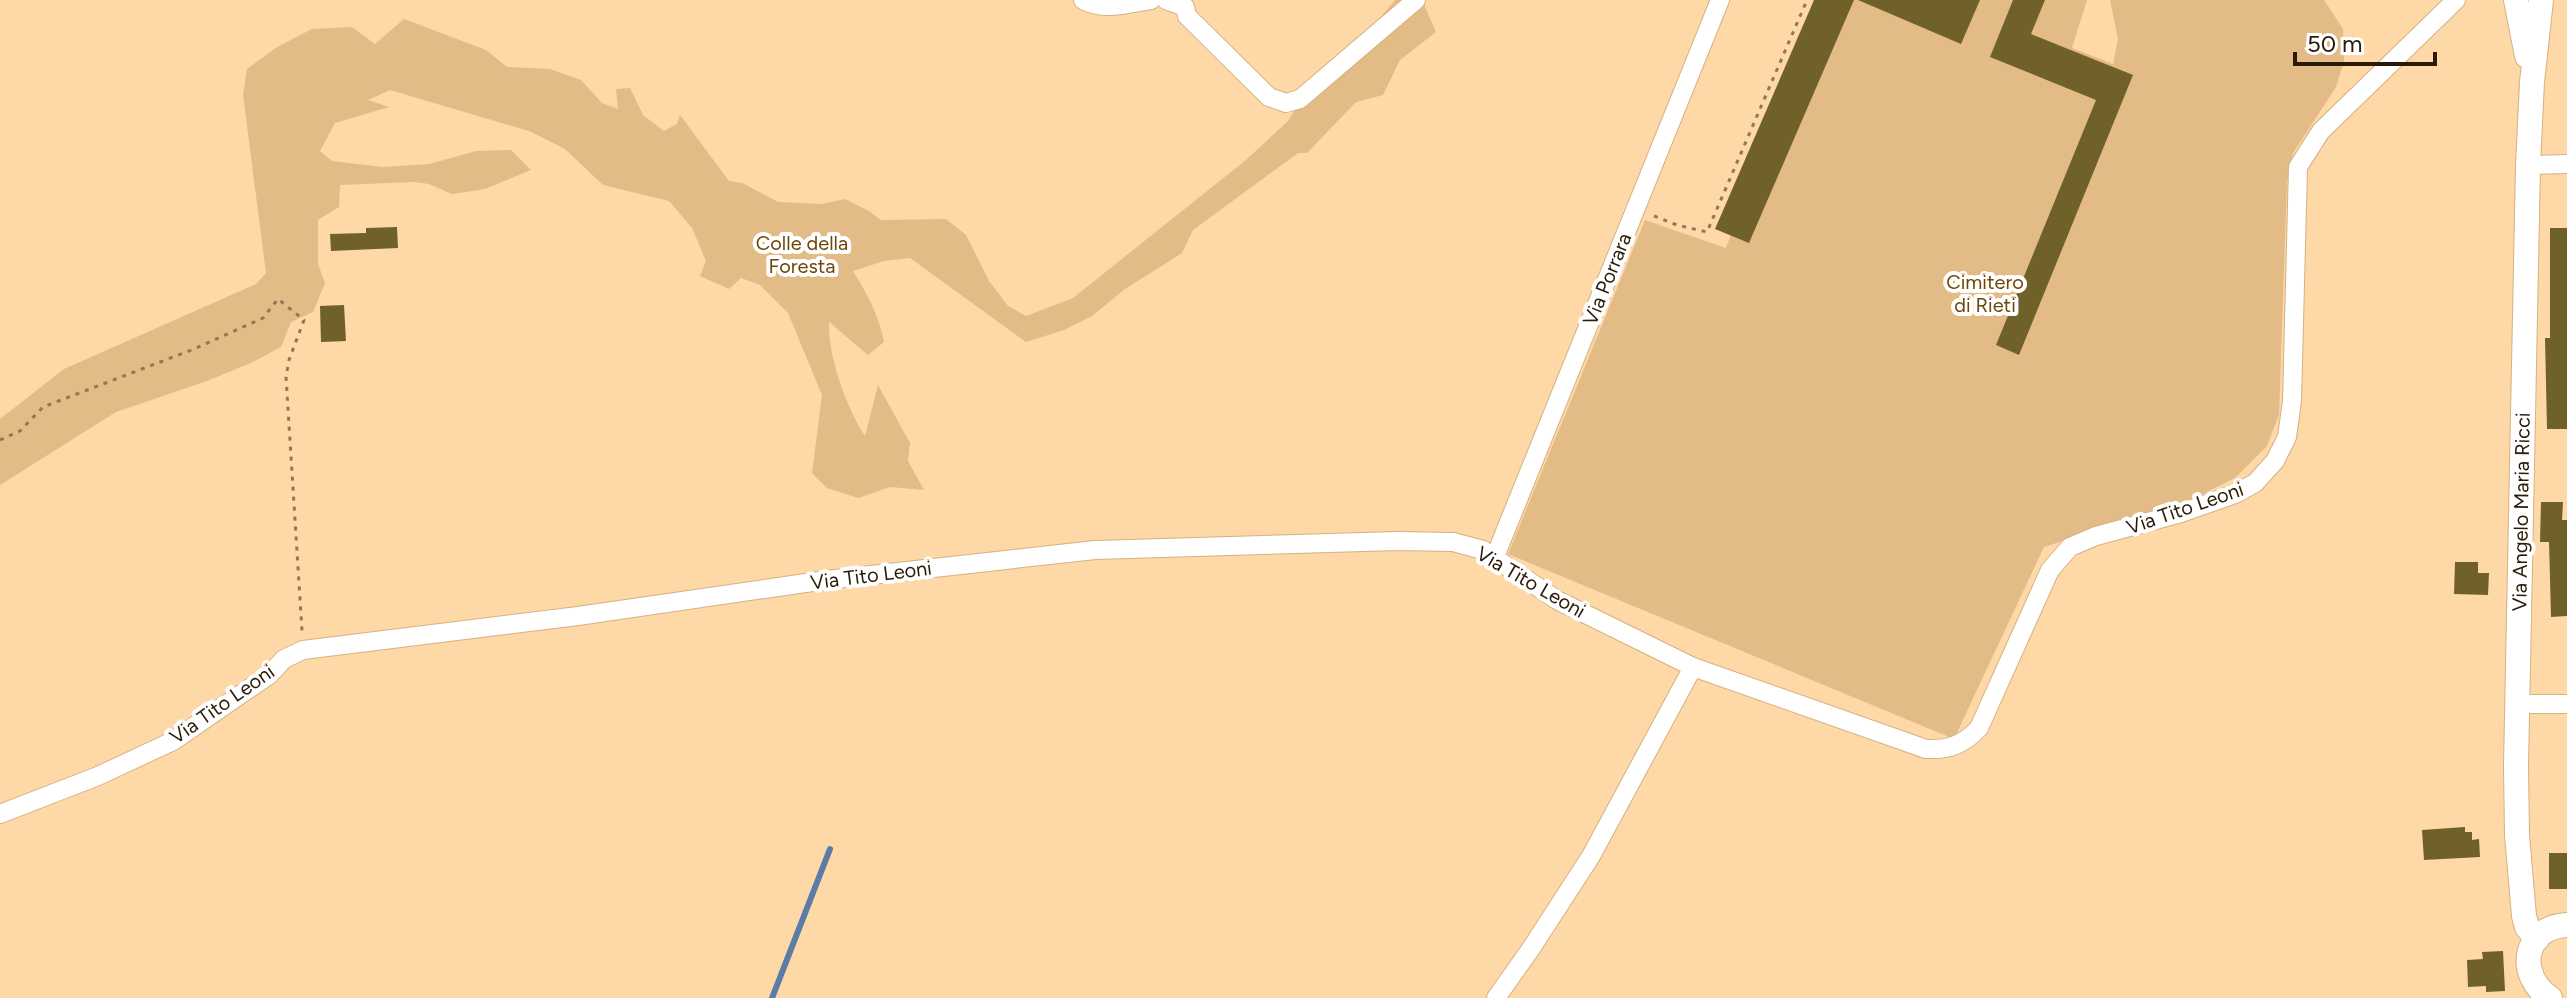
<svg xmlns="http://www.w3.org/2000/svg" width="2567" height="998" viewBox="0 0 2567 998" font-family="Figtree,sans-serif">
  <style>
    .green { fill: #e2bb87 }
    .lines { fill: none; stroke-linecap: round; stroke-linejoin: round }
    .stream { stroke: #5a7ca6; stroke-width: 6 }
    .building { fill: #70612a }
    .minor-casing { stroke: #d5b181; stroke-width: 20 }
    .major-casing { stroke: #d5b181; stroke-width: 26 }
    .path { stroke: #917755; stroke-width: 3; stroke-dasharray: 4 6; stroke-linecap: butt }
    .minor { stroke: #fff; stroke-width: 18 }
    .major { stroke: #fff; stroke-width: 24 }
    .labels { text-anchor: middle; stroke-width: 8; stroke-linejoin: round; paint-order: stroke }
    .park-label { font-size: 20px; fill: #6c4808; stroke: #fff }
    .street-label { font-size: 20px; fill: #291b07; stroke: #fff }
  </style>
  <rect width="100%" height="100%" fill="#fed8a7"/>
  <!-- green -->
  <g class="green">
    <path d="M1395 0H1422L1436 32 1400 60 1383 95 1356 102 1307 153H1298L1193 230 1182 253 1125 289 1092 316 1064 330 1026 342 910 258 884 261 853 271C867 294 879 315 884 342L868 355 829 322C828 357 846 407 865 436L878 385 910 443 908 461 924 490 890 487 858 498 827 488 812 473 822 395 788 313 760 285 741 278 729 289 700 276 706 261 692 228 669 201 603 185 565 149 529 131 390 90 368 100 389 107 335 123 320 151 332 161 383 167 429 164 476 151 511 150 531 170 485 189 452 194 429 184 413 182 340 185 339 207 318 220V264L325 283 313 312 291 322 281 347 253 362 207 381 116 412 0 485V419L64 369 256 284 266 273 243 95 247 69 277 47 312 29 352 27 375 44 404 19 486 50 507 67 550 69 581 80 602 103 618 109 616 89 630 88 643 115 664 131 677 124 680 115 729 181 742 183 778 202 822 204 845 199 869 211 881 220 946 219 966 235 989 281 1008 306 1026 316 1073 298 1246 160 1288 121 1309 87 1370 30Z"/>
    <path d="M1817 0H2087L2072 48 2113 64 2118 39 2110 0H2324L2343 29 2344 61 2336 87 2293 153 2287 182 2279 415 2267 446 2235 478 2193 499 2044 547 1954 739 1508 554 1645 220 1726 248Z"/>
  </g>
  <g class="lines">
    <!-- stream -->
    <path class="stream" d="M772 998 830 849"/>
  </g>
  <!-- building -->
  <g class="building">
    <path d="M1814 0H1854L1749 243 1715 229Z"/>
    <path d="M1858 0H1980L1961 44Z"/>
    <path d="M2013 0H2045L2031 34 2133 75 2019 355 1996 345 2096 100 1990 57Z"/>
    <path d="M397 227 398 248 331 251 330 234 366 233V228Z"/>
    <path d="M2550 228H2567V429H2547L2545 338H2550Z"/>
    <path d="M344 305 346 341 321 342 320 306Z"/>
    <path d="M2541 502H2563L2562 520H2567V616L2551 617 2549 542H2540Z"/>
    <path d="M2455 562H2478V573H2489L2488 595 2454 594Z"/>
    <path d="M2465 827V832H2472V840L2479 839 2480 857 2424 860 2422 830Z"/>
    <rect x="2549" y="853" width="18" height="36"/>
    <path d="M2503 951 2505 991 2486 992V986L2468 987 2467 960 2483 959 2482 952Z"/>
  </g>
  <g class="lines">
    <!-- minor casing -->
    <g class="minor-casing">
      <g id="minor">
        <path d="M1083 0C1105 12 1128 3 1151 0"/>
        <path d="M1166 0 1185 7 1187 16 1269 97 1286 103 1300 99 1416 0"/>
        <path d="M2528 165 2567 164"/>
        <path d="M1494 559 1720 0"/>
        <path d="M2517 704H2567"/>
        <path d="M0 814 98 776 173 741 269 675 284 659 303 650 578 616 826 580 1095 550 1397 541 1453 542 1483 550 1557 600 1693 667 1926 749C1949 750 1963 745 1979 728L2050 570 2070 547 2096 536 2181 513 2235 494 2255 483 2275 461 2287 437 2292 401 2298 167 2321 131 2456 0"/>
        <path d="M1496 998 1530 950 1591 856 1693 667"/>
      </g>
    </g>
    <!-- major casing -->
    <g class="major-casing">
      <g id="major">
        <path d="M2516 0 2527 56"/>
        <path d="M2537 939 2527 927 2524 916 2517 835 2516 766 2528 165 2532 82 2541 0"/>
        <path d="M2550 998C2516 975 2523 927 2567 925"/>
      </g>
    </g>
    <!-- path -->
    <g class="path">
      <path d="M1654 216 1677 225 1707 232 1807 0"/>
      <path d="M0 440 20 431 43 407 194 349 263 318 278 299 304 320 289 360 286 377 302 631"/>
    </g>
    <!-- minor -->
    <use href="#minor" class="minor"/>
    <!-- major -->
    <use href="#major" class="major"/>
  </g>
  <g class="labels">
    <!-- park labels -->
    <g class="park-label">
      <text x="802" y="250">Colle della<tspan x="802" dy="23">Foresta</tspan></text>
      <text x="1985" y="289">Cimitero<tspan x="1985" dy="23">di Rieti</tspan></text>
    </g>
    <!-- street labels -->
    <g class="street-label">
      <text transform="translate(1607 279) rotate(-68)" y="7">Via Porrara</text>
      <text transform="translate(2185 508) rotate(-19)" y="7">Via Tito Leoni</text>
      <text transform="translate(2521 512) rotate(-89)" y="7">Via Angelo Maria Ricci</text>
      <text transform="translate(871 575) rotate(-7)" y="7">Via Tito Leoni</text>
      <text transform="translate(1531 582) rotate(30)" y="7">Via Tito Leoni</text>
      <text transform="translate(222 704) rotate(-35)" y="7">Via Tito Leoni</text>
    </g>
  </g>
  <!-- scale -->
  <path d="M2295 52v12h140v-12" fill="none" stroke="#291b07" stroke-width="4"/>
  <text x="2307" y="52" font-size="24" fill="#291b07" stroke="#ffffff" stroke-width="6" paint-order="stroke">50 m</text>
</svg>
